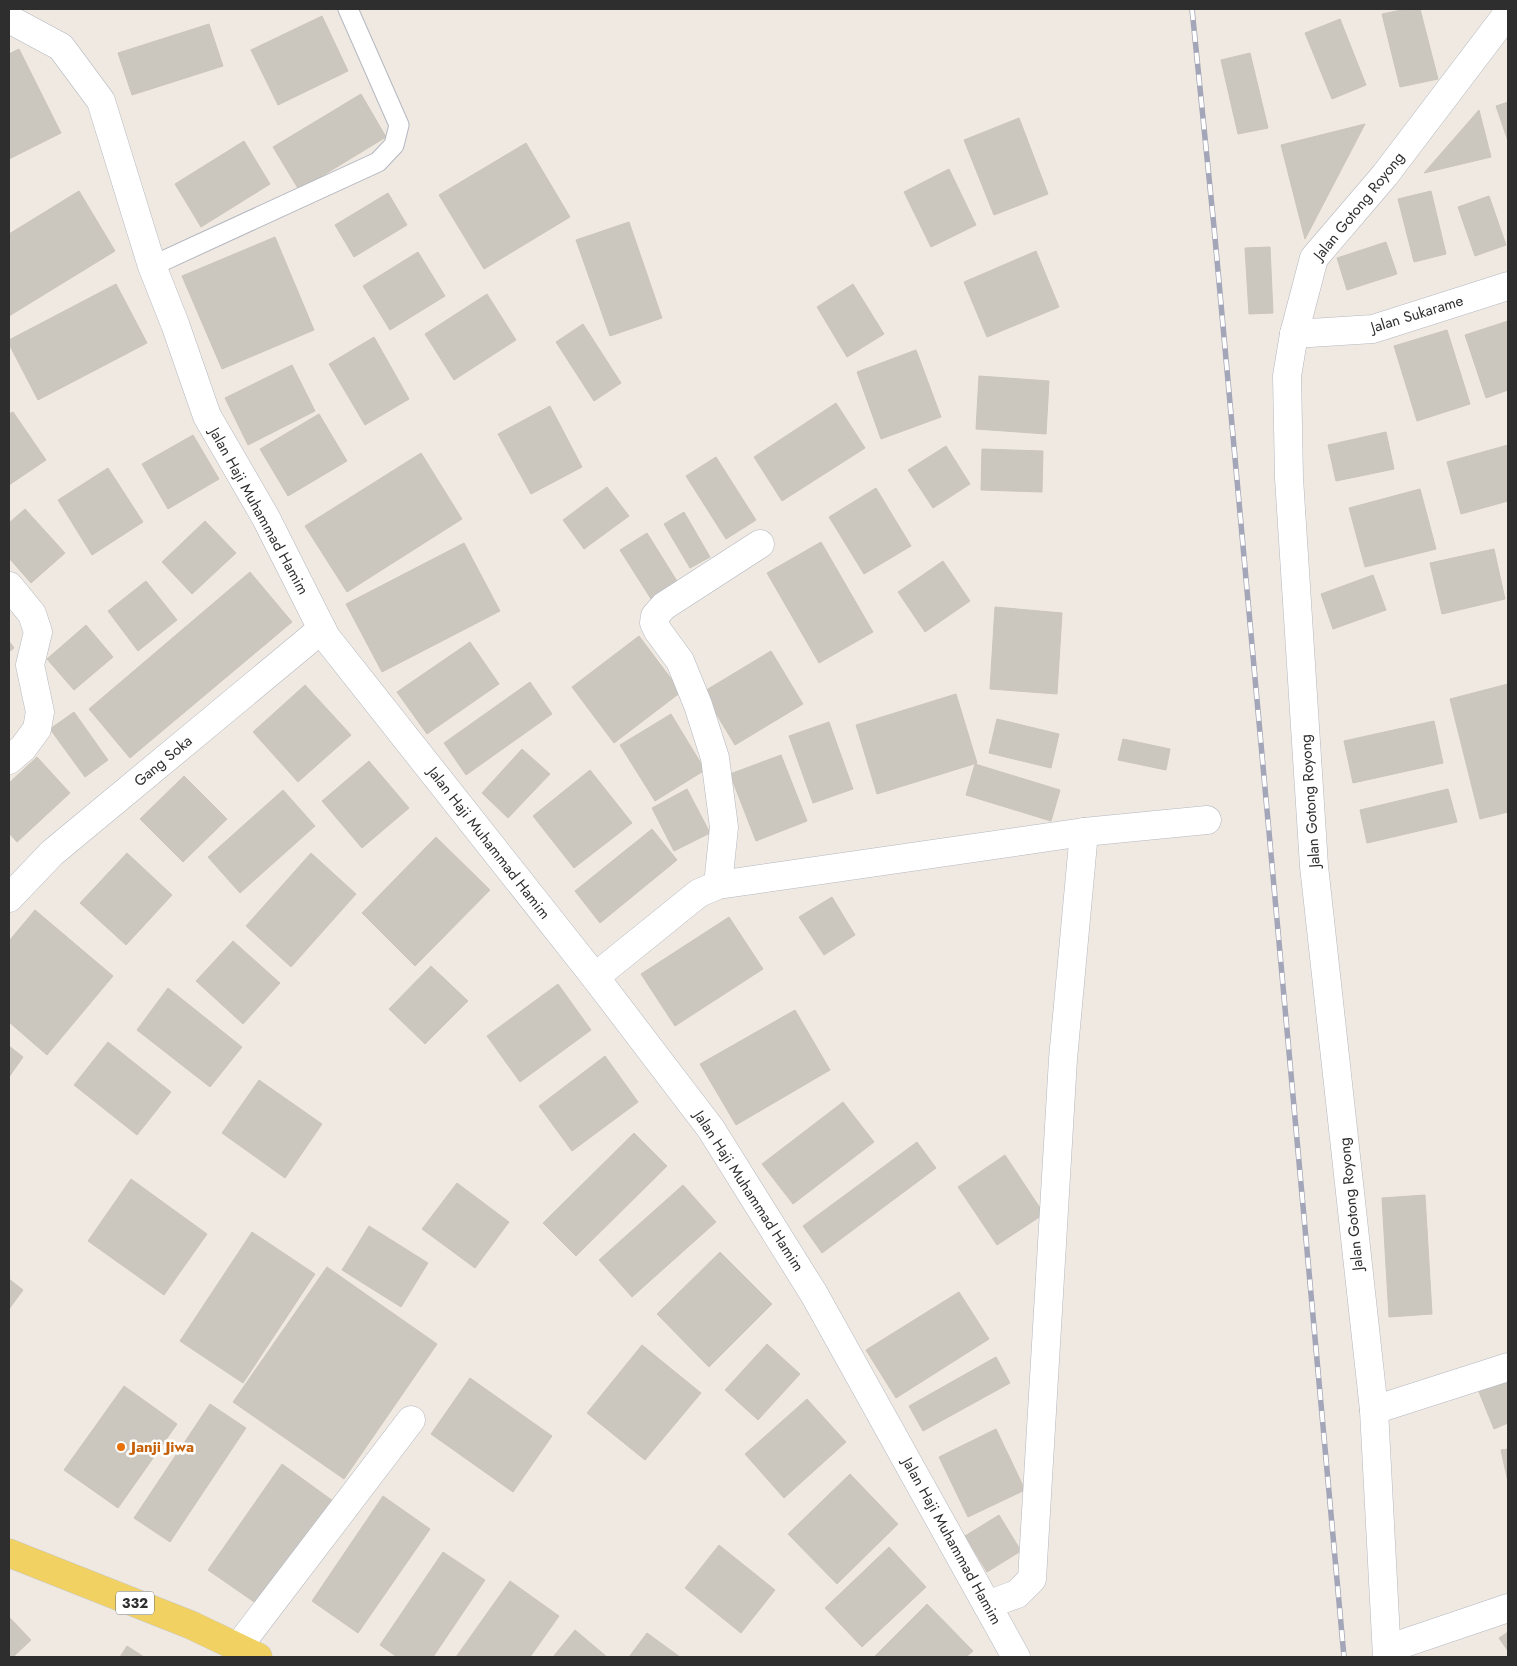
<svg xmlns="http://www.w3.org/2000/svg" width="1517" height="1666" viewBox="0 0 1517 1666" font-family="Jost,sans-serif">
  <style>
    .building { fill: #cbc7bf; stroke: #cbc5ba }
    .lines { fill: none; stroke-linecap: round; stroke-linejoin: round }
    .service-casing { stroke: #b4b7c1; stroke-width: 21 }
    .minor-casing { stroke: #b4b7c1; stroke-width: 29 }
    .primary-casing { stroke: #c9c9c9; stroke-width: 29 }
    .service { stroke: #fff; stroke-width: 19 }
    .minor { stroke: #fff; stroke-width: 28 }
    .primary { stroke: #f2d163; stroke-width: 28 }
    .rail-casing { stroke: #a3a6b8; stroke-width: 5.5 }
    .rail { stroke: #fff; stroke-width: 4; stroke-dasharray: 11; stroke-linecap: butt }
    .food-dot { fill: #e8710a; stroke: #fff; stroke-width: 2 }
    .labels { text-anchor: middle; stroke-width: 5; stroke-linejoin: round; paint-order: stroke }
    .shield { fill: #fff; stroke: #6d6d6d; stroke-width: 1 }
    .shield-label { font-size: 14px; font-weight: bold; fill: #2e2e2e }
    .street-label { font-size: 15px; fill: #2e2e2e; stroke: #fff }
    .food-label { font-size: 15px; font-weight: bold; fill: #c56008; stroke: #fff; text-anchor: start }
  </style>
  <rect width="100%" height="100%" fill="#efe9e1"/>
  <!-- building -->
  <g class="building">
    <path d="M1406 9H1420L1438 79 1400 87 1382 14Z"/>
    <path d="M322 16 348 71 278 105 251 50Z"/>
    <path d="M1340 19 1366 85 1332 99 1305 33Z"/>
    <path d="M209 24 223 66 132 95 118 53Z"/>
    <path d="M19 49 61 133 9 159V54Z"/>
    <path d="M1250 53 1268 128 1238 134 1221 60Z"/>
    <path d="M361 94 386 137 299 190 273 147Z"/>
    <path d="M1508 102V141L1496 106Z"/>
    <path d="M1479 110 1491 157 1424 173Z"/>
    <path d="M1019 118 1048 194 994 215 964 140Z"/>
    <path d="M1365 124 1305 239 1281 145Z"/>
    <path d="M244 141 270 184 201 227 175 184Z"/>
    <path d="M526 143 570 217 484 269 439 195Z"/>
    <path d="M949 169 976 225 931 247 904 192Z"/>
    <path d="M79 191 115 251 9 316V234Z"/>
    <path d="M1431 191 1446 254 1414 262 1398 199Z"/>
    <path d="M388 193 407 225 354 257 335 225Z"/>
    <path d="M1489 196 1506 245 1475 256 1458 207Z"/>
    <path d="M629 222 662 318 610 336 576 240Z"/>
    <path d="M275 237 314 330 222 369 182 276Z"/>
    <path d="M1386 242 1397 274 1347 290 1337 258Z"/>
    <path d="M1270 247 1273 313 1249 314 1245 248Z"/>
    <path d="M1036 251 1059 307 987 337 964 282Z"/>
    <path d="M418 252 445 296 390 330 363 286Z"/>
    <path d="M116 284 147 343 38 400 9 344V340Z"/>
    <path d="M853 284 884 334 847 357 817 307Z"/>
    <path d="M487 294 516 340 454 380 425 334Z"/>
    <path d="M1508 321V390L1486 398 1465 335Z"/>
    <path d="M583 324 621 383 594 401 556 342Z"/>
    <path d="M1447 330 1470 404 1417 421 1394 346Z"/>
    <path d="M374 337 409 399 365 425 329 364Z"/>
    <path d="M916 350 941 417 881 439 857 372Z"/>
    <path d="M292 365 315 411 248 445 225 398Z"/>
    <path d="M979 376 1049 381 1046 434 976 429Z"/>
    <path d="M836 403 865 448 782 501 754 457Z"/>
    <path d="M550 406 582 467 531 494 498 434Z"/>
    <path d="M13 412 46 460 9 485V414Z"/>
    <path d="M319 414 347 461 288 496 260 449Z"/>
    <path d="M1386 432 1394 469 1336 481 1328 445Z"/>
    <path d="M193 435 219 479 168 509 142 464Z"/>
    <path d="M1508 445V501L1461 514 1447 462Z"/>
    <path d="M946 446 970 484 933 508 908 470Z"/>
    <path d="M982 449 1043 451 1042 492 981 490Z"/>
    <path d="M421 453 462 519 347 592 305 526Z"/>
    <path d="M716 457 756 520 726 539 686 476Z"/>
    <path d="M108 468 143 522 92 555 58 500Z"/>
    <path d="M607 487 629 516 584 549 563 520Z"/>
    <path d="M876 488 911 546 864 574 829 517Z"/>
    <path d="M1420 489 1436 549 1365 567 1349 508Z"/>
    <path d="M25 509 65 553 31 583 9 558V523Z"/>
    <path d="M684 512 710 557 690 568 664 524Z"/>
    <path d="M205 521 236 553 192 594 162 562Z"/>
    <path d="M647 533 680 586 653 602 620 550Z"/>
    <path d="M821 542 873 632 819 663 767 573Z"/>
    <path d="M464 543 500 611 382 672 346 604Z"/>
    <path d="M1494 549 1505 599 1442 614 1430 563Z"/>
    <path d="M943 561 970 601 925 632 898 592Z"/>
    <path d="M250 572 292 622 130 758 89 709Z"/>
    <path d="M1373 575 1386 610 1333 629 1321 594Z"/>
    <path d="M146 581 177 620 138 651 108 611Z"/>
    <path d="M995 607 1062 613 1057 694 990 689Z"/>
    <path d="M86 625 113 657 74 690 47 659Z"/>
    <path d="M639 636 681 692 614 743 572 687Z"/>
    <path d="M9 641 14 648 9 652Z"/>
    <path d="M470 642 499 684 427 734 397 692Z"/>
    <path d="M771 651 803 704 735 745 703 692Z"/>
    <path d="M530 682 552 714 466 775 444 743Z"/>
    <path d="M1508 684V812L1480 819 1450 699Z"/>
    <path d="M305 685 351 735 298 782 253 732Z"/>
    <path d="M956 694 977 763 877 794 856 725Z"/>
    <path d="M74 712 108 760 85 777 50 729Z"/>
    <path d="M671 714 705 770 655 801 620 745Z"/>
    <path d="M997 719 1059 734 1051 768 989 753Z"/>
    <path d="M1434 721 1443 763 1353 783 1344 741Z"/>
    <path d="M829 722 853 789 813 803 789 736Z"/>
    <path d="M1123 739 1170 749 1166 770 1118 760Z"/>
    <path d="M522 749 550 774 508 818 482 793Z"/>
    <path d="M781 755 807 821 756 841 730 774Z"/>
    <path d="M37 757 70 793 17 842 9 833V783Z"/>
    <path d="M369 761 409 808 362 848 322 801Z"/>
    <path d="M975 764 1060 790 1051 821 966 795Z"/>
    <path d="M590 770 632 823 574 868 533 816Z"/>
    <path d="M184 776 227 819 183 862 140 819Z"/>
    <path d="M687 789 710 833 674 851 652 808Z"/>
    <path d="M1448 789 1457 822 1367 843 1360 810Z"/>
    <path d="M283 790 315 826 240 893 208 857Z"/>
    <path d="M652 829 677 860 600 923 575 891Z"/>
    <path d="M436 837 490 890 415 966 362 913Z"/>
    <path d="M127 853 172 895 126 945 80 903Z"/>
    <path d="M311 853 356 894 291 967 246 926Z"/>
    <path d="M832 897 855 935 824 955 799 917Z"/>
    <path d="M35 910 113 976 47 1055 9 1022V941Z"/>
    <path d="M729 917 763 969 675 1026 641 974Z"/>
    <path d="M233 941 280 983 243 1024 196 981Z"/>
    <path d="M431 966 468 1001 425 1044 389 1009Z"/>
    <path d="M558 984 591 1030 520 1082 487 1036Z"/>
    <path d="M168 988 242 1047 210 1087 137 1030Z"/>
    <path d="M795 1010 830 1070 736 1125 700 1064Z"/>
    <path d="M108 1042 171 1092 137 1135 74 1085Z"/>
    <path d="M9 1046 23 1057 9 1077Z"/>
    <path d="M605 1056 638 1102 572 1151 539 1106Z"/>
    <path d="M259 1080 322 1124 285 1178 222 1133Z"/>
    <path d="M843 1102 874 1142 793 1204 762 1164Z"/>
    <path d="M634 1133 667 1166 576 1256 543 1223Z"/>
    <path d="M917 1142 936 1168 822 1253 803 1226Z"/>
    <path d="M1005 1155 1044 1214 997 1245 958 1187Z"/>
    <path d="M131 1179 207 1234 164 1295 88 1241Z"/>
    <path d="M457 1183 509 1222 475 1268 422 1229Z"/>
    <path d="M683 1185 716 1222 632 1297 599 1260Z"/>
    <path d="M1425 1195 1432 1314 1389 1317 1382 1198Z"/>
    <path d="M369 1226 428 1263 401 1307 342 1270Z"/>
    <path d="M252 1232 315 1274 243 1383 180 1341Z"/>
    <path d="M720 1252 772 1304 709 1367 657 1314Z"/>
    <path d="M327 1267 437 1344 344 1479 233 1402Z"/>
    <path d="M9 1279 23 1290 9 1309Z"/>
    <path d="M959 1292 989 1339 896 1398 866 1350Z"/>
    <path d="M767 1344 800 1374 758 1420 725 1390Z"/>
    <path d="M642 1345 701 1393 645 1460 587 1413Z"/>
    <path d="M996 1357 1010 1383 923 1431 909 1406Z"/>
    <path d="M470 1378 552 1436 513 1492 431 1434Z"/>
    <path d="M1508 1380V1423L1494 1429 1479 1392Z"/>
    <path d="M124 1386 177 1424 118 1508 64 1470Z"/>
    <path d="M807 1399 846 1442 784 1498 745 1454Z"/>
    <path d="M210 1404 246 1428 170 1542 134 1518Z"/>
    <path d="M996 1429 1025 1490 968 1517 939 1457Z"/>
    <path d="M1508 1449V1482L1501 1450Z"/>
    <path d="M282 1464 333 1501 260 1606 208 1570Z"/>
    <path d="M850 1474 898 1524 837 1584 788 1534Z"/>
    <path d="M383 1496 430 1529 358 1633 312 1601Z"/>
    <path d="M999 1515 1021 1551 987 1572 965 1536Z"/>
    <path d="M719 1545 775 1590 741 1633 685 1588Z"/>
    <path d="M889 1547 926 1587 862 1647 825 1608Z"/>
    <path d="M443 1552 485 1580 433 1657H397L380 1645Z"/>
    <path d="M510 1581 559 1616 530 1657H456Z"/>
    <path d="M927 1604 973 1651 966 1657H874Z"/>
    <path d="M9 1617 31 1640 13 1657H9Z"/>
    <path d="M575 1630 607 1657H553Z"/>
    <path d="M1508 1632V1651L1499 1638Z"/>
    <path d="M647 1633 680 1657H629Z"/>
    <path d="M127 1646 144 1657H120Z"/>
  </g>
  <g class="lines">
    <!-- service casing -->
    <g class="service-casing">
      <path id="service" d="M152 266 378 162 394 145 399 125 348 9"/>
    </g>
    <!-- minor casing -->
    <g class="minor-casing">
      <g id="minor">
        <path d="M9 19 61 47 101 101 152 266 175 324 207 416 266 518 326 637 595 977 711 1129 814 1294 1016 1657"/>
        <path d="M1294 334 1373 329 1508 286"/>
        <path d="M9 586 32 614 38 632 30 665 40 712 37 729 23 748 9 760"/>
        <path d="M718 885 724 827 715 758 698 705 680 661 658 631 654 623 655 616 664 606 760 544"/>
        <path d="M9 898 52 853 322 629"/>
        <path d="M595 977 699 893 718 885 1084 832 1207 820"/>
        <path d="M1374 1410 1508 1367"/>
        <path d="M987 1605 1017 1594 1032 1579 1063 1059 1084 832"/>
        <path d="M238 1647 411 1420"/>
        <path d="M1387 1649 1508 1608"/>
        <path d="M1387 1657 1374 1410 1314 866 1289 478 1287 376 1294 334 1314 258 1385 175 1508 13"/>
      </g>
    </g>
    <!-- primary casing -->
    <g class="primary-casing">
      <path id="primary" d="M9 1553 191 1625 258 1657"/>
    </g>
    <!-- service -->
    <use href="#service" class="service"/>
    <!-- minor -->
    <use href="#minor" class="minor"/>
    <!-- primary -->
    <use href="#primary" class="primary"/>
    <!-- rail casing -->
    <g class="rail-casing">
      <path id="rail" d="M1192 9 1214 227 1344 1657"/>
    </g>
    <!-- rail -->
    <use href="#rail" class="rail"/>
  </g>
  <!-- markers -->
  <circle class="food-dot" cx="121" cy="1447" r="5"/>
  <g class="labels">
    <!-- shield labels -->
    <rect class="shield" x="116" y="1591.5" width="38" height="23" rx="4"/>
    <g class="shield-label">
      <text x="135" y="1608">332</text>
    </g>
    <!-- street labels -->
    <g class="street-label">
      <text transform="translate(1359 206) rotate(-51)" y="5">Jalan Gotong Royong</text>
      <text transform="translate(1417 314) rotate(-17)" y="5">Jalan Sukarame</text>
      <text transform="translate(259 511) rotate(61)" y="5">Jalan Haji Muhammad Hamim</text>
      <text transform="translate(163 761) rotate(-40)" y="5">Gang Soka</text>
      <text transform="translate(1310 801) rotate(-94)" y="5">Jalan Gotong Royong</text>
      <text transform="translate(489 843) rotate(52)" y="5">Jalan Haji Muhammad Hamim</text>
      <text transform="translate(749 1191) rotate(57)" y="5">Jalan Haji Muhammad Hamim</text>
      <text transform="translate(1351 1204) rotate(-96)" y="5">Jalan Gotong Royong</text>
      <text transform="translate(952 1541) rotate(61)" y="5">Jalan Haji Muhammad Hamim</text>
    </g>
    <!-- food labels -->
    <g class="food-label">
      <text x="131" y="1452">Janji Jiwa</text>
    </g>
  </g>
  <!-- border -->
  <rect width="1517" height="1666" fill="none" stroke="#2e2e2e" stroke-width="20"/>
</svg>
